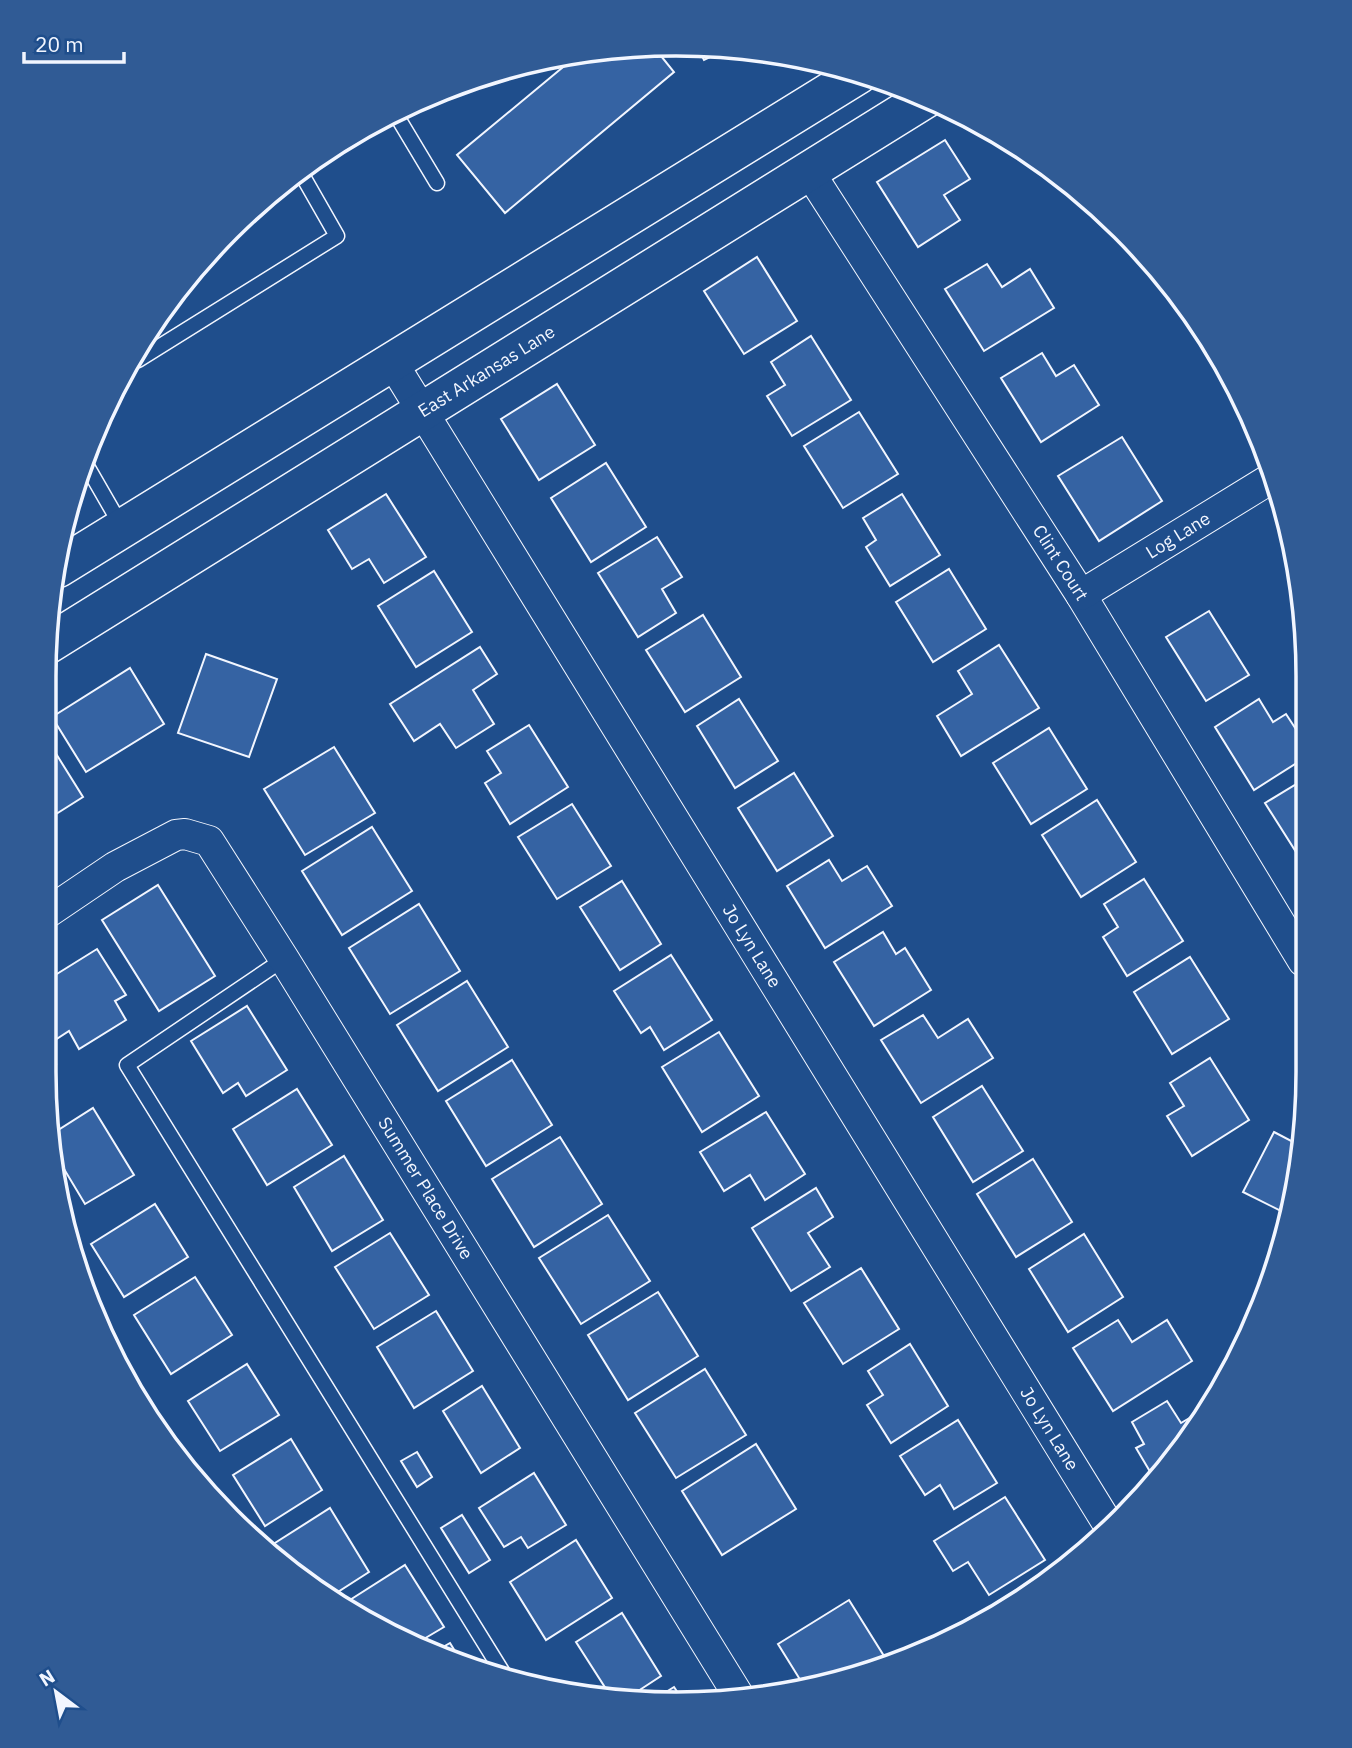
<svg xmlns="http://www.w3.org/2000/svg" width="1352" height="1748" viewBox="0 0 1352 1748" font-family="'IBM Plex Sans',sans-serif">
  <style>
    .building { fill: #3563a3; stroke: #f2f6ff; stroke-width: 2 }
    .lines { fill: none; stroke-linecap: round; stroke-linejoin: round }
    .service-casing { stroke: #f2f6ff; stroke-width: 17 }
    .minor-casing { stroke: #f2f6ff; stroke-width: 32 }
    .secondary-casing { stroke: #f2f6ff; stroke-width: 41 }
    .service { stroke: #1f4e8c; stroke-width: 14 }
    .minor { stroke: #1f4e8c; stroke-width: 30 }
    .secondary { stroke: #1f4e8c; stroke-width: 38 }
    .labels { text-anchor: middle; stroke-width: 5; stroke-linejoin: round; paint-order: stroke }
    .street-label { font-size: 18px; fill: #f2f6ff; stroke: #1f4e8c }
    .rim { fill: none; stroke: #f2f6ff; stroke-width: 3.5 }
  </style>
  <rect width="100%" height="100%" fill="#1f4e8c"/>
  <!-- building -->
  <g class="building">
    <path d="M653 46 674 72 505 213 457 155 580 53Z"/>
    <path d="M697 46 727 49 704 60Z"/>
    <path d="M945 140 970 179 944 195 960 220 918 247 877 182Z"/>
    <path d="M757 257 797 321 744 354 704 291Z"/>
    <path d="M987 264 1002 287 1030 269 1054 308 984 351 945 289Z"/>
    <path d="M811 336 851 400 792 436 767 396 785 385 771 362Z"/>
    <path d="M1042 353 1056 376 1074 365 1099 405 1041 442 1001 378Z"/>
    <path d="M557 384 595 445 539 480 501 419Z"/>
    <path d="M859 412 898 474 843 508 804 446Z"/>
    <path d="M1122 437 1162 501 1099 541 1058 476Z"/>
    <path d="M606 463 646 527 591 562 551 498Z"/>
    <path d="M386 494 426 557 384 583 369 559 352 569 328 530Z"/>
    <path d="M902 494 940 555 890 586 866 547 876 540 863 518Z"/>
    <path d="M657 537 682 577 662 589 676 613 638 637 598 573Z"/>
    <path d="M949 569 986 629 933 662 896 602Z"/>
    <path d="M434 571 472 632 416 667 378 606Z"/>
    <path d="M1209 611 1249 675 1206 701 1166 637Z"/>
    <path d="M703 615 741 677 685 712 646 650Z"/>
    <path d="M999 645 1039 708 961 756 937 716 972 694 958 671Z"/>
    <path d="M480 647 497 674 473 690 494 724 456 748 440 724 414 741 390 704Z"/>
    <path d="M206 654 277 679 249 757 178 733Z"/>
    <path d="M130 668 164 724 86 772 52 717Z"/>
    <path d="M739 699 778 761 735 788 697 726Z"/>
    <path d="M1259 699 1273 722 1286 714 1303 740V759L1254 790 1215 727Z"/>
    <path d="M529 725 568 787 510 824 485 783 501 773 487 751Z"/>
    <path d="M1049 728 1087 789 1031 824 993 763Z"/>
    <path d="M45 736 83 797 45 821Z"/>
    <path d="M334 747 375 813 305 855 264 789Z"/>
    <path d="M794 773 833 836 777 871 738 808Z"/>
    <path d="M1303 780V863L1265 803Z"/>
    <path d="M1097 800 1136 862 1081 897 1042 835Z"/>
    <path d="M572 804 611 866 557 899 518 837Z"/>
    <path d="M372 827 412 891 342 935 302 871Z"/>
    <path d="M829 860 842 881 867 866 892 906 825 948 787 886Z"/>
    <path d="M1144 879 1183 941 1127 976 1103 937 1118 927 1104 904Z"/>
    <path d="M622 881 661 944 620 970 580 907Z"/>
    <path d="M158 885 215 976 159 1011 102 920Z"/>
    <path d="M419 904 460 971 390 1014 349 948Z"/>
    <path d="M883 932 896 954 905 948 931 990 874 1026 834 962Z"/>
    <path d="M97 949 126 995 115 1001 126 1020 79 1049 69 1031 46 1046 56 1064 44 1071V982Z"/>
    <path d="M671 955 712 1020 664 1050 650 1027 641 1033 614 991Z"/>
    <path d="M1190 957 1229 1019 1172 1054 1134 992Z"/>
    <path d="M467 981 508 1047 438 1091 397 1025Z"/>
    <path d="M247 1006 287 1070 246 1096 238 1083 223 1093 191 1041Z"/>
    <path d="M923 1015 938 1038 968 1019 993 1058 921 1103 881 1040Z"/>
    <path d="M719 1032 759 1096 702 1132 662 1067Z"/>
    <path d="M1210 1058 1249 1120 1192 1156 1167 1116 1184 1106 1170 1083Z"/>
    <path d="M512 1060 552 1125 486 1166 446 1101Z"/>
    <path d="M982 1086 1023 1151 973 1182 933 1117Z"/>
    <path d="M297 1089 332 1145 267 1185 233 1129Z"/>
    <path d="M93 1108 134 1175 85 1204 55 1154 52 1134Z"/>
    <path d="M766 1112 805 1174 765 1200 750 1175 724 1191 700 1152Z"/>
    <path d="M1274 1132 1303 1147V1155L1287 1214 1243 1192Z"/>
    <path d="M560 1137 602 1204 534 1247 492 1179Z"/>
    <path d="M344 1156 383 1220 332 1251 294 1187Z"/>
    <path d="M1033 1159 1072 1222 1016 1257 977 1194Z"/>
    <path d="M816 1188 833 1217 808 1233 830 1267 791 1291 752 1228Z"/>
    <path d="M155 1204 188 1257 124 1297 91 1244Z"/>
    <path d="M608 1215 650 1281 581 1324 539 1258Z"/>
    <path d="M390 1233 429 1295 374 1329 335 1267Z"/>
    <path d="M1084 1234 1123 1297 1068 1332 1029 1269Z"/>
    <path d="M861 1268 899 1329 843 1364 804 1303Z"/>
    <path d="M195 1277 232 1335 171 1374 134 1315Z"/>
    <path d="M658 1292 698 1356 628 1400 588 1335Z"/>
    <path d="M436 1311 473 1371 414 1408 377 1347Z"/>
    <path d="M1118 1320 1132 1342 1167 1320 1192 1361 1113 1411 1073 1348Z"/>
    <path d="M910 1344 948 1406 891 1443 867 1405 883 1395 868 1371Z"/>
    <path d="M247 1364 279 1415 220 1451 188 1401Z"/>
    <path d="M705 1369 746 1435 676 1478 635 1413Z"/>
    <path d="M482 1386 520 1448 481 1473 443 1411Z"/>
    <path d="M1167 1401 1181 1423 1198 1413 1203 1421 1155 1480 1136 1448 1144 1444 1132 1422Z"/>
    <path d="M958 1420 997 1483 954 1509 940 1485 925 1495 900 1456Z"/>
    <path d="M291 1439 322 1490 265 1526 233 1475Z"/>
    <path d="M756 1444 796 1509 722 1555 682 1491Z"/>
    <path d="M417 1452 432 1477 417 1487 401 1461Z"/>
    <path d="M534 1473 566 1525 528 1548 521 1537 504 1547 479 1508Z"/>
    <path d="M1005 1497 1045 1560 989 1595 968 1562 953 1571 934 1541Z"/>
    <path d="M330 1508 369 1572 330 1597 267 1548Z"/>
    <path d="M462 1515 490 1560 469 1573 441 1528Z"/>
    <path d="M576 1540 612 1598 546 1640 510 1582Z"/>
    <path d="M405 1565 444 1627 417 1643 360 1620 342 1605Z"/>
    <path d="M1053 1574 1027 1598 987 1618 985 1615Z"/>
    <path d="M849 1600 889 1664 878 1671 804 1686 778 1644Z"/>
    <path d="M622 1613 661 1676 632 1695 608 1692 576 1642Z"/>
    <path d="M450 1643 461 1661 436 1651Z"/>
    <path d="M674 1687 682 1699 658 1697Z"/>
  </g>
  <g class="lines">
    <!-- service casing -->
    <g class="service-casing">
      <g id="service">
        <path d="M395 113 437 183"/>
        <path d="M397 115 420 99"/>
        <path d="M138 360 337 236 301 173"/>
        <path d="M84 461 122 527"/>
        <path d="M284 959 127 1065 508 1681"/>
      </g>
    </g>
    <!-- minor casing -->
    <g class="minor-casing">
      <g id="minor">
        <path id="s1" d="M808 170 1081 595 1303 961"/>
        <path id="s2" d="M392 362 1111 1529"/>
        <path id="s3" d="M1081 595 1275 476"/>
        <path id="s4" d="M44 915 115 867 176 835 185 834 209 841 284 959 740 1698"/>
      </g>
    </g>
    <!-- secondary casing -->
    <g class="secondary-casing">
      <g id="secondary">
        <path d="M58 568 859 74"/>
        <path id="s5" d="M45 646 928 97"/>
      </g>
    </g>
    <!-- service -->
    <use href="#service" class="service"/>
    <!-- minor -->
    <use href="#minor" class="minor"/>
    <!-- secondary -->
    <use href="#secondary" class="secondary"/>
  </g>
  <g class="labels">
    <!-- street labels -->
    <g class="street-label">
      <text dy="6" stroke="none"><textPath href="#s5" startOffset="520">East Arkansas Lane</textPath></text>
      <text dy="6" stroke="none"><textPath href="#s3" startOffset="114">Log Lane</textPath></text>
      <text dy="6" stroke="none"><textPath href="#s1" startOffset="467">Clint Court</textPath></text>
      <text dy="6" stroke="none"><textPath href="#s2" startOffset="686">Jo Lyn Lane</textPath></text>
      <text dy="6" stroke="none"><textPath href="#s4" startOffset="598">Summer Place Drive</textPath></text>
      <text dy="6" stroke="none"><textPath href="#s2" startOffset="1253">Jo Lyn Lane</textPath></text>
    </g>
  </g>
  <!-- crop -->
  <path d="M0 0H1352V1748H0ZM676 56H676A620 620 0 0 1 1296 676V1072A620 620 0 0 1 676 1692H676A620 620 0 0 1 56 1072V676A620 620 0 0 1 676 56Z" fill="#305b95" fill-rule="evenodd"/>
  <path class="rim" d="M676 56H676A620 620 0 0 1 1296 676V1072A620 620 0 0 1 676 1692H676A620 620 0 0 1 56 1072V676A620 620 0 0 1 676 56Z"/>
  <!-- north arrow -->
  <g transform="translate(56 1692) rotate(328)" stroke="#1f4e8c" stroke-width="5" paint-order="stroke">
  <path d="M0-5L12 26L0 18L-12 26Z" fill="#f2f6ff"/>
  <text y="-10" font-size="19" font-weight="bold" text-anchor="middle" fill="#f2f6ff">N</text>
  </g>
  <!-- scale -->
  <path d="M24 52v10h100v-10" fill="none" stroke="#f2f6ff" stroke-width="3.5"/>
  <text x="35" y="52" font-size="21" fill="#f2f6ff" stroke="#1f4e8c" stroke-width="5" paint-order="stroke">20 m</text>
</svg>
